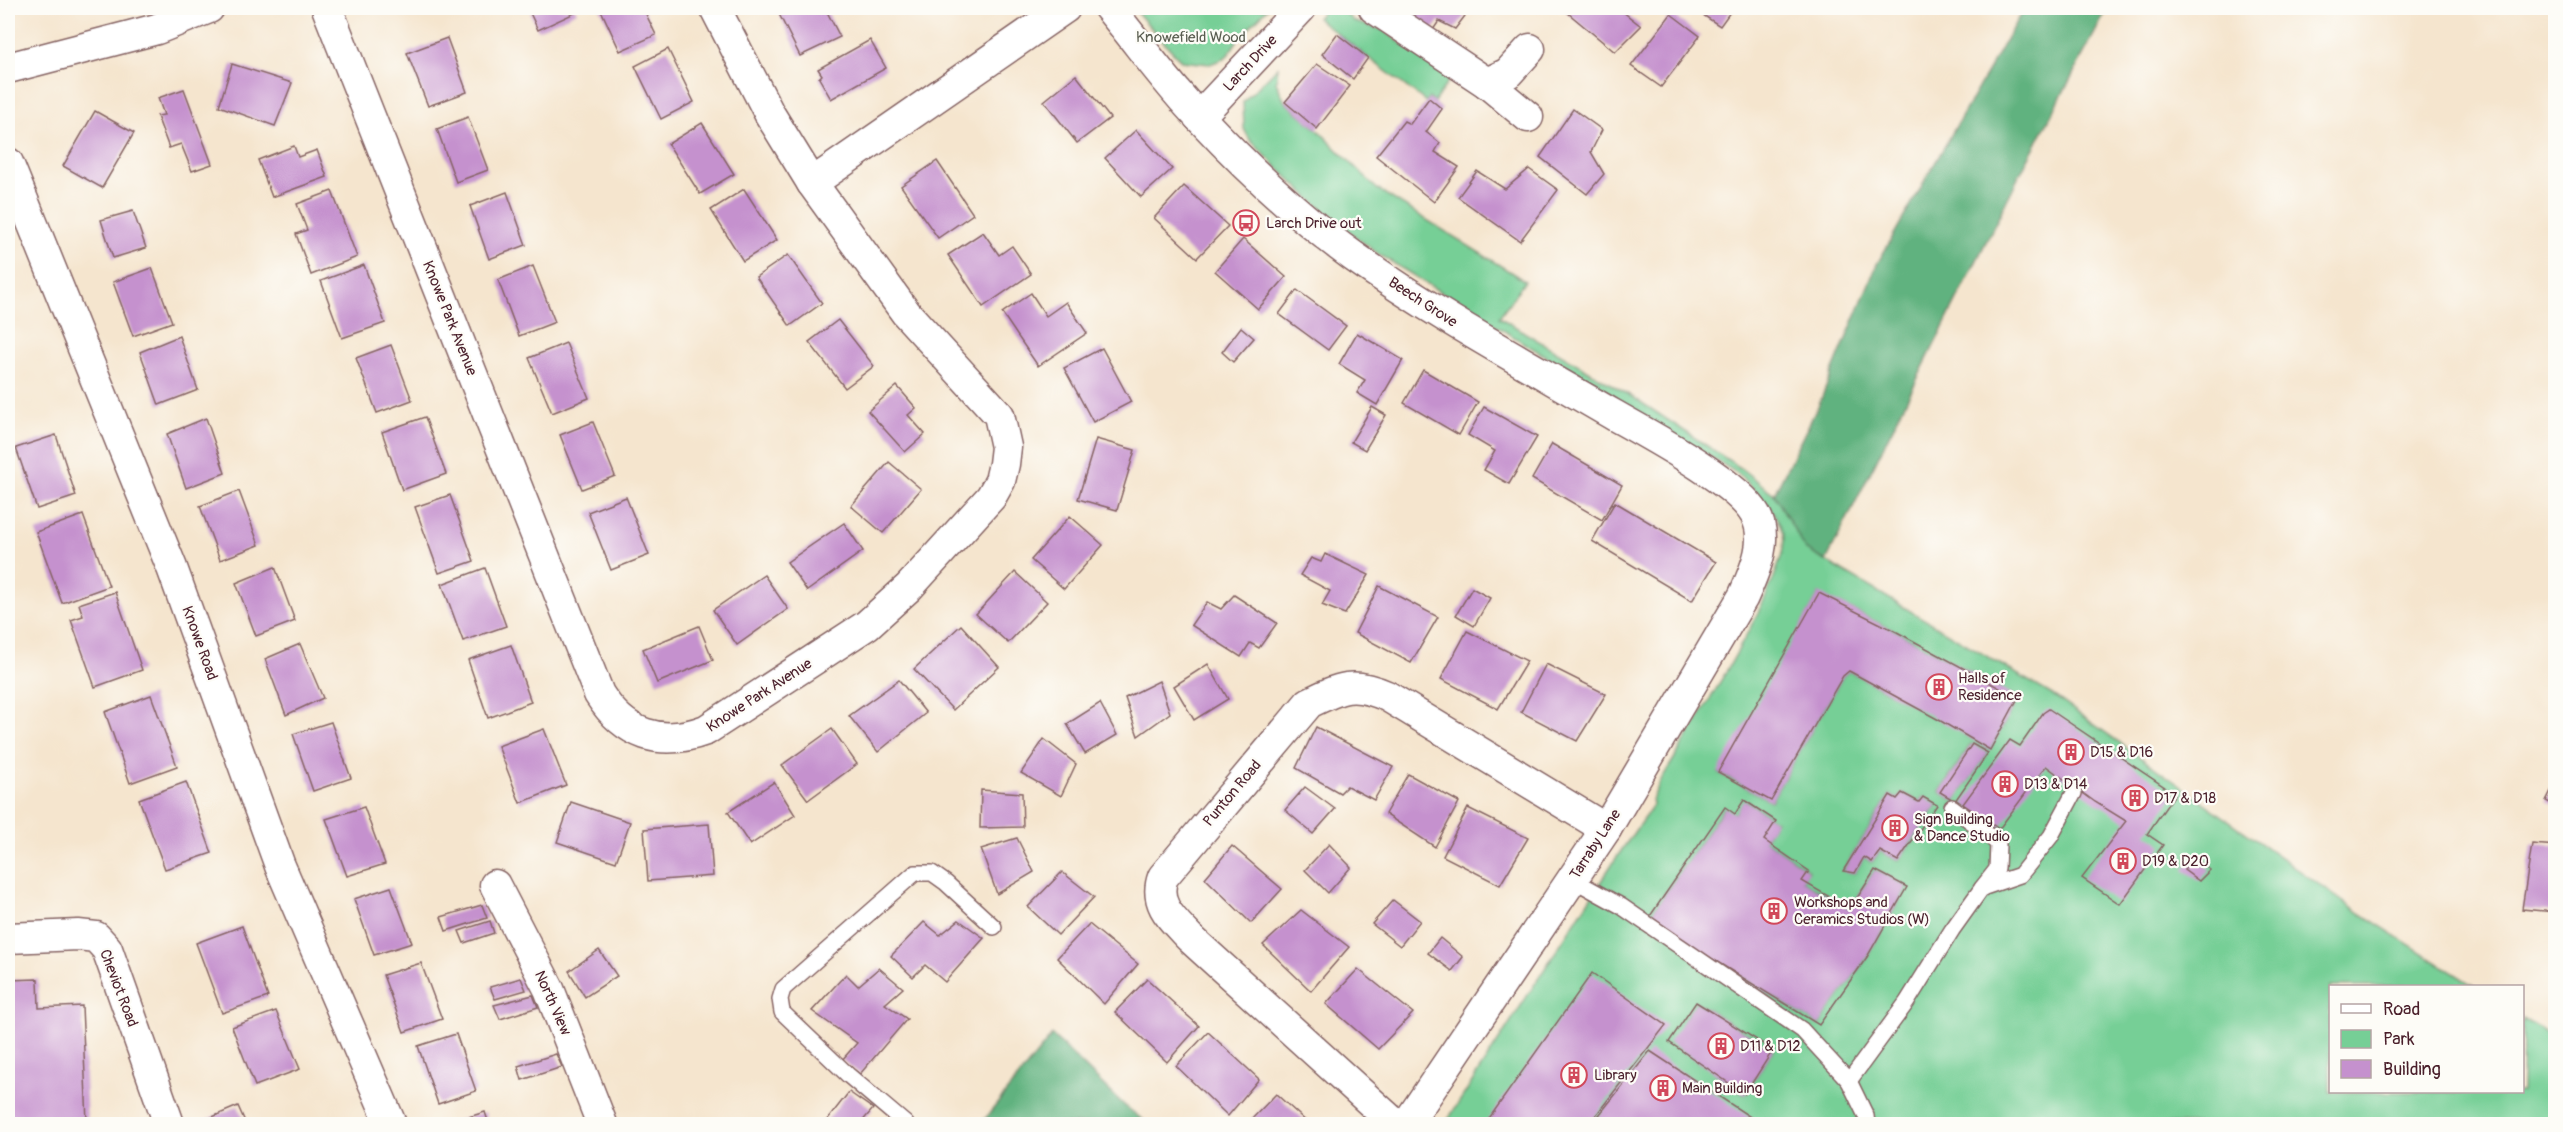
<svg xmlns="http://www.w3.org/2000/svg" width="2563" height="1132" viewBox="0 0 2563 1132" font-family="Pangolin,sans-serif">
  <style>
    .green { fill: #76cf96; stroke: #607760; stroke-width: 1.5; fill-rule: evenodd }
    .forest { fill: #60b27f; stroke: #556855; stroke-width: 1.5 }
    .building { fill: #c591ce }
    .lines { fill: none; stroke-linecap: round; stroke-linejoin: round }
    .lane-casing { stroke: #866464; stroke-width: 18 }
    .street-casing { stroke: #866464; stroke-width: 33 }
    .lane { stroke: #fff; stroke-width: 15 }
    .street { stroke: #fff; stroke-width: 30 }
    .labels { text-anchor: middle; stroke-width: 4.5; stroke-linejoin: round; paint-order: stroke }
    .park-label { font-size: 15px; fill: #595d50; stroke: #fdfcf7 }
    .street-label { font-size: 15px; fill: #4a1f2b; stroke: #fdfcf7 }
    .poi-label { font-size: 15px; fill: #4a1f2b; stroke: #fdfcf7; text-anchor: start }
  </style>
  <rect width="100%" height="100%" fill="#fdfcf7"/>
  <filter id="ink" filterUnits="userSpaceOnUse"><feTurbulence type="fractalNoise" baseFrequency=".0167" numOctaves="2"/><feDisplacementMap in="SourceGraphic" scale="12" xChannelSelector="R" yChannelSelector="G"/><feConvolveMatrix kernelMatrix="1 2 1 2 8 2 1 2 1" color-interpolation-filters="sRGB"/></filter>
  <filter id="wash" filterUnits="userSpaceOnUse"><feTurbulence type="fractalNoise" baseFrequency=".008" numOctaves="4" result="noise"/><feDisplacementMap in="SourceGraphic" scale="24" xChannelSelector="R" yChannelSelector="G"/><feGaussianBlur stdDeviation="1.35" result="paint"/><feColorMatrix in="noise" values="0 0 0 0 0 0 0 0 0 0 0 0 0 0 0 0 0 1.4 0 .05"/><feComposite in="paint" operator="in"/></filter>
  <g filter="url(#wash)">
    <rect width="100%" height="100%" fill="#f5e5ce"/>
    <!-- green -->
    <g class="green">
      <path d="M1133 8H1203L1207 11 1211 8H1268L1239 38 1228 55 1221 60 1210 64 1181 61Z"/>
      <path d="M1330 9 1345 13 1355 22 1383 30 1450 79 1434 102 1429 98 1426 102 1317 18 1323 11Z"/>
      <path d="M1278 67 1276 82 1285 102 1317 129 1377 189 1525 281 1499 317 1639 401 1739 467 1774 494 1807 550 2054 696 2352 908 2474 986H2330V1092H2522L2523 1018 2555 1039V1124H1445L1612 864 1653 805 1652 800 1660 782C1683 743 1794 571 1783 534 1777 510 1754 489 1737 473L1380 255C1330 219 1293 184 1250 140L1244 129 1243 102ZM1819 594 1897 632 2018 698 1990 750 1939 719 1849 671 1843 676 1771 801 1719 773ZM1971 744 1988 753 1955 801 1940 792ZM1902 793 1919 802 1923 797 1937 806 1898 861 1880 851 1872 862 1864 857 1855 873 1843 871 1890 795 1897 799ZM1745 800 1776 821 1764 840 1809 870 1802 881 1850 909 1875 870 1907 887 1867 957 1819 1025 1648 919 1724 808 1735 814ZM1696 1002 1773 1050 1745 1094 1670 1042Z"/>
    </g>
    <!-- forest -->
    <g class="forest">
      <path d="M2024 8H2108L2018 178 1826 561 1806 550 1774 494 1819 404 1877 264Z"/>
      <path d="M1052 1035 1124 1105 1148 1124H981Z"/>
    </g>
    <g id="blocks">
      <!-- building -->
      <g class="building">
        <path d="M542 8H575L577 12 538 30 530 13Z"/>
        <path d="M600 8H643L656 35 620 51Z"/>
        <path d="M776 8H825L840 37 800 56Z"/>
        <path d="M1404 8H1471L1455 29 1439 21 1431 33 1401 12Z"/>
        <path d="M1562 8H1618L1641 26 1615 52Z"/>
        <path d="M1692 8H1733L1720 26Z"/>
        <path d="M1671 14 1700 36 1661 87 1631 66Z"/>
        <path d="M1337 34 1368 58 1353 79 1322 54Z"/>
        <path d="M447 38 467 92 428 106 407 53Z"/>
        <path d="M870 40 886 68 831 99 819 78 822 75 818 69Z"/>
        <path d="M668 49 694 102 661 119 635 66Z"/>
        <path d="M232 64 292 83 275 126 219 106Z"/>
        <path d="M1317 64 1350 86 1317 129 1285 102Z"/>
        <path d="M1076 75 1110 118 1077 143 1044 101Z"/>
        <path d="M184 89 212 164 192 171 181 144 169 148 157 116 164 115 158 98Z"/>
        <path d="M1429 98 1442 109 1426 132 1440 143 1435 152 1459 167 1434 202 1376 156 1404 121 1410 124Z"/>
        <path d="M1573 109 1602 130 1591 152 1604 174 1587 194 1540 157Z"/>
        <path d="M95 111 134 133 102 188 63 166Z"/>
        <path d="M468 117 488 170 456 182 437 129Z"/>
        <path d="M702 123 734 174 700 194 668 144Z"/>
        <path d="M1136 130 1172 169 1141 197 1105 158Z"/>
        <path d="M294 146 298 157 317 150 327 177 272 197 258 160Z"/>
        <path d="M937 161 973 214 938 238 901 186Z"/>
        <path d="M1529 169 1558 190 1520 241 1458 197 1477 171 1505 189Z"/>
        <path d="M1184 186 1228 226 1197 258 1154 218Z"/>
        <path d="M744 189 777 240 743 261 711 210Z"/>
        <path d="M332 191 357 257 311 275 296 234 307 230 297 204Z"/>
        <path d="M507 192 526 245 489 259 470 206Z"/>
        <path d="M133 211 146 248 113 258 101 220Z"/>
        <path d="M983 232 999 255 1012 246 1031 274 983 307 948 255Z"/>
        <path d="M1243 239 1286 277 1258 309 1215 271Z"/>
        <path d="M788 255 822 303 790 326 756 277Z"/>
        <path d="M364 265 385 323 342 338 321 281Z"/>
        <path d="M533 266 555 322 519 336 498 280Z"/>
        <path d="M152 268 172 322 133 336 113 282Z"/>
        <path d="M1297 290 1346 326 1328 350 1279 314Z"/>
        <path d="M1031 293 1046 316 1066 302 1087 333 1038 366 1002 313Z"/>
        <path d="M838 320 874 366 845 388 809 342Z"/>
        <path d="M1241 327 1254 338 1233 362 1222 352Z"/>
        <path d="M1357 333 1403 360 1377 405 1357 393 1365 380 1339 364Z"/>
        <path d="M179 336 198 390 159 405 140 352Z"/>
        <path d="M566 343 589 398 552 413 529 358Z"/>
        <path d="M391 345 412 400 377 413 356 358Z"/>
        <path d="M1102 348 1131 402 1093 422 1064 368Z"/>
        <path d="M1423 370 1478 402 1459 435 1404 403Z"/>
        <path d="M897 386 916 408 908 415 925 434 905 452 868 411Z"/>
        <path d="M1372 407 1386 415 1365 450 1351 442Z"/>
        <path d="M1484 407 1537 437 1509 484 1484 470 1495 451 1468 435Z"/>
        <path d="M425 417 446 474 402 490 382 432Z"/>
        <path d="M206 418 225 473 186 488 167 434Z"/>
        <path d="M593 422 615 476 582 489 560 435Z"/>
        <path d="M56 435 76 496 37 509 16 448Z"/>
        <path d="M1096 439 1135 450 1117 510 1078 499Z"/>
        <path d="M1552 444 1622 485 1602 520 1532 479Z"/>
        <path d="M889 462 921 489 883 533 851 506Z"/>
        <path d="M239 491 259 545 220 560 200 506Z"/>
        <path d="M450 495 474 561 439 573 415 507Z"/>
        <path d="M626 497 649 555 611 570 588 512Z"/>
        <path d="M1615 502 1716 562 1692 601 1592 541Z"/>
        <path d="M83 515 109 586 62 603 36 532Z"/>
        <path d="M1070 516 1103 545 1064 589 1031 560Z"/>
        <path d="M844 523 863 551 807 591 787 562Z"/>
        <path d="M1325 554 1369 575 1345 614 1322 605 1330 591 1300 575 1311 558 1321 562Z"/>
        <path d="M275 567 295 621 256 636 236 583Z"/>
        <path d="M485 568 506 626 463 641 442 584Z"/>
        <path d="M1015 572 1047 602 1008 643 976 614Z"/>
        <path d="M764 575 788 609 737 645 713 610Z"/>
        <path d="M1379 586 1438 617 1411 663 1355 633Z"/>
        <path d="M1472 588 1490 598 1474 626 1456 615Z"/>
        <path d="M115 592 142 670 95 687 71 620 83 616 79 604Z"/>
        <path d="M1819 593 1897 632 2018 698 1990 750 1939 720 1849 671 1843 676 1771 801 1718 772Z"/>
        <path d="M1234 595 1277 623 1259 648 1250 643 1241 657 1191 625 1207 602 1221 609Z"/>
        <path d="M961 625 999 667 953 710 914 669Z"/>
        <path d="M699 626 713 660 657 683 643 649Z"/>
        <path d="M1467 631 1527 661 1498 709 1441 679Z"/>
        <path d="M300 644 323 698 286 715 265 659Z"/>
        <path d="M511 645 531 702 488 718 468 660Z"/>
        <path d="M1208 664 1228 699 1194 720 1174 686Z"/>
        <path d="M1546 664 1606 694 1577 741 1521 712Z"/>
        <path d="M899 680 926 713 878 752 849 716Z"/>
        <path d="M1159 681 1170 713 1138 736 1125 698Z"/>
        <path d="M151 695 177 766 130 783 105 712Z"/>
        <path d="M1100 703 1117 735 1085 754 1067 724Z"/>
        <path d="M2049 709 2175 794 2147 834 2163 845 2120 904 2082 878 2126 821 2095 802 2046 766 1999 829 1963 804 2010 740 2020 746 2043 713Z"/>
        <path d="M331 722 351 778 313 791 293 734Z"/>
        <path d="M1316 727 1393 767 1374 800 1347 786 1340 793 1296 768Z"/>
        <path d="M544 729 566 785 520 803 498 746Z"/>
        <path d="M832 729 857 764 808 800 782 765Z"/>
        <path d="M1044 739 1076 764 1061 796 1021 773Z"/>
        <path d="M1972 744 1988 753 1955 801 1940 792Z"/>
        <path d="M1408 774 1459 802 1435 847 1385 814Z"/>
        <path d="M2556 781V806L2546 801Z"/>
        <path d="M186 782 212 853 165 869 139 799Z"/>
        <path d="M774 782 795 815 750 845 728 812Z"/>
        <path d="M1305 787 1335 809 1313 834 1285 810Z"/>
        <path d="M981 790 1022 793 1023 827 980 828Z"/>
        <path d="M1902 793 1919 802 1923 797 1937 805 1898 861 1880 851 1872 862 1864 857 1855 873 1843 871 1890 795 1897 799Z"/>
        <path d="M1744 800 1776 821 1764 840 1809 871 1802 881 1850 909 1875 870 1907 887 1867 957 1819 1025 1648 919 1725 807 1735 814Z"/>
        <path d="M571 802 630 822 616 862 557 842Z"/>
        <path d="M364 807 385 864 347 876 326 819Z"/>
        <path d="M1468 808 1528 838 1500 885 1443 856Z"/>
        <path d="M709 824 713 876 648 881 644 829Z"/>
        <path d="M1017 838 1034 872 997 894 981 849Z"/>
        <path d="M1329 844 1351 867 1328 893 1305 870Z"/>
        <path d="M2532 844 2556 846V912L2522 909Z"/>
        <path d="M1232 846 1282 889 1251 923 1205 878Z"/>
        <path d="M2194 857 2210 870 2199 881 2184 870Z"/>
        <path d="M1062 872 1094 897 1058 935 1028 907Z"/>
        <path d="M391 887 412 943 374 955 354 899Z"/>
        <path d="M1393 900 1420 921 1400 946 1372 924Z"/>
        <path d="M482 905 487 918 446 931 441 917Z"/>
        <path d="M1301 910 1349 947 1311 991 1263 945Z"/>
        <path d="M959 920 984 938 945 982 925 965 913 977 891 956 924 922 940 935Z"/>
        <path d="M490 921 494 933 464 943 459 931Z"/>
        <path d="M1089 924 1138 964 1104 1004 1057 958Z"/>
        <path d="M242 926 268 997 222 1013 196 943Z"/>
        <path d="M1440 938 1463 957 1452 971 1428 953Z"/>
        <path d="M599 950 617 976 585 997 569 971Z"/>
        <path d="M421 963 442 1019 404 1032 383 975Z"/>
        <path d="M879 968 903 988 885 1004 907 1019 860 1074 842 1060 857 1043 812 1011 846 974 858 986Z"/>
        <path d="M1358 969 1413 1013 1378 1049 1326 1004Z"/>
        <path d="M1592 973 1666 1025 1589 1124H1485Z"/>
        <path d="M521 978 526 990 495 999 490 987Z"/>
        <path d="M38 979 39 1008 82 1006 87 1122 8 1124V980Z"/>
        <path d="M1147 979 1199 1026 1167 1062 1115 1012Z"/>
        <path d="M533 995 538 1007 500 1019 494 1005Z"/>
        <path d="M1696 1002 1773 1050 1745 1094 1669 1042Z"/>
        <path d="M276 1011 300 1069 255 1086 232 1027Z"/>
        <path d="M1208 1032 1259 1079 1228 1116 1176 1066Z"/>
        <path d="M456 1034 476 1091 438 1104 418 1046Z"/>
        <path d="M1650 1051 1761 1124H1592Z"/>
        <path d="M556 1054 562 1067 522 1080 518 1066Z"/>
        <path d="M849 1092 873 1109 860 1124H824Z"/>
        <path d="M1276 1094 1309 1124H1247Z"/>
        <path d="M238 1106 246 1124H196Z"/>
        <path d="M485 1112 489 1124H446Z"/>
      </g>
    </g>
  </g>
  <g filter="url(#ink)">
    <use href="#blocks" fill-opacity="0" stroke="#866464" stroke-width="1.5"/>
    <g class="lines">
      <!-- lane casing -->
      <g class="lane-casing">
        <g id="lane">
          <path d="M1952 807 1985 832 1998 844 1997 869 1982 888"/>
          <path d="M1572 879 1621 906 1802 1030 1849 1081 1866 1116 1867 1124"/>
          <path d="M1849 1081 1907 1002 1952 930 1982 888 2020 875 2051 836 2074 793"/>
          <path d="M906 1124 848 1075 782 1012 780 999 783 989 915 873H932L946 883 994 927"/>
        </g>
      </g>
      <!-- street casing -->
      <g class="street-casing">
        <g id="street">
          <path d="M327 8 599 694C625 735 660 747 706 730L867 625 909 587 991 497 1000 481 1004 464 1006 447 999 415 906 313 812 183 769 113 715 8"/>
          <path d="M1109 8C1139 44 1167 84 1200 118 1245 166 1299 217 1353 256 1436 315 1525 363 1612 414 1647 434 1736 481 1755 514 1770 540 1754 572 1743 597L1606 829 1407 1124"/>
          <path d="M1374 8 1487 83 1508 73 1530 49"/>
          <path d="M8 68 157 29 209 8"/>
          <path d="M1487 83 1528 117"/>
          <path d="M1199 117 1301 8"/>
          <path d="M8 163 172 568 280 866 391 1124"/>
          <path d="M812 183 1065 8"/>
          <path d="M495 885 549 989 602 1124"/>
          <path d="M8 938 78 935 96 937 107 949 169 1124"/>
          <path d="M1395 1124 1190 938C1173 920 1153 904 1163 877L1309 703C1341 687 1353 681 1387 696L1606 829"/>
        </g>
      </g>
      <!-- lane -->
      <use href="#lane" class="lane"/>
      <!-- street -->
      <use href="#street" class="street"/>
    </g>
  </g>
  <!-- icons -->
  <defs>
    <g id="bus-ring" transform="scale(1.35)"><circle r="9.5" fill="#fdfcf7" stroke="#d1495b" stroke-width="1.5"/><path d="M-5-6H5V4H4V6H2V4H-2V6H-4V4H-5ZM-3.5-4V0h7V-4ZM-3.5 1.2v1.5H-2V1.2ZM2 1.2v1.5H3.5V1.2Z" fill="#d1495b"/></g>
    <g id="building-ring" transform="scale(1.35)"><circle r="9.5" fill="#fdfcf7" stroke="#d1495b" stroke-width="1.5"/><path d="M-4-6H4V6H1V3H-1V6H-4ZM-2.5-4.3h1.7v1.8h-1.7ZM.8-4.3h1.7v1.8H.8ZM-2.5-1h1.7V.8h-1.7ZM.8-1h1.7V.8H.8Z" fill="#d1495b"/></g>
  </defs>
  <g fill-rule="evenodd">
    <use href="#bus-ring" x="1246" y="223"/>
    <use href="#building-ring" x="1939" y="687"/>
    <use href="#building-ring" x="2071" y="752"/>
    <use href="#building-ring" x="2005" y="784"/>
    <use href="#building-ring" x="2135" y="798"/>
    <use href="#building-ring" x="1895" y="828"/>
    <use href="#building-ring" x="2123" y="861"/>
    <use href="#building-ring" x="1774" y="911"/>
    <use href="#building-ring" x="1721" y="1046"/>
    <use href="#building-ring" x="1574" y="1075"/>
    <use href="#building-ring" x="1663" y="1088"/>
  </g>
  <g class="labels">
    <!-- park labels -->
    <g class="park-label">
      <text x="1191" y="42">Knowefield Wood</text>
    </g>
    <!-- street labels -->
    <g class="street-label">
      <text transform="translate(1250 63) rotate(-47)" y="5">Larch Drive</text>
      <text transform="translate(1423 302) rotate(33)" y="5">Beech Grove</text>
      <text transform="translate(450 318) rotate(68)" y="5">Knowe Park Avenue</text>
      <text transform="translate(200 643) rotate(70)" y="5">Knowe Road</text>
      <text transform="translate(759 695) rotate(-33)" y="5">Knowe Park Avenue</text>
      <text transform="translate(1232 793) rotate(-50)" y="5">Punton Road</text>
      <text transform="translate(1595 844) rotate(-57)" y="5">Tarraby Lane</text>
      <text transform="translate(119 988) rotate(69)" y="5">Cheviot Road</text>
      <text transform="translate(553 1003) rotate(66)" y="5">North View</text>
    </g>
    <!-- poi labels -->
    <g class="poi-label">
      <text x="1266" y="228">Larch Drive out</text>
      <text x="1958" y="683">Halls of<tspan x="1958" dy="17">Residence</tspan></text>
      <text x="2090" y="757">D15 &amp; D16</text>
      <text x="2024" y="789">D13 &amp; D14</text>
      <text x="2154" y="803">D17 &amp; D18</text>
      <text x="1914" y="824">Sign Building<tspan x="1914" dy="17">&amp; Dance Studio</tspan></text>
      <text x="2142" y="866">D19 &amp; D20</text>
      <text x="1794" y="907">Workshops and<tspan x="1794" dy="17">Ceramics Studios (W)</tspan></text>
      <text x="1740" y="1051">D11 &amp; D12</text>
      <text x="1594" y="1080">Library</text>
      <text x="1682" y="1093">Main Building</text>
    </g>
  </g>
  <!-- margin -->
  <rect width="2563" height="1132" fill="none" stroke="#fdfcf7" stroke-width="30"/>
  <!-- legend -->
  <rect x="2329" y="985" width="195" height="108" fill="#fdfcf7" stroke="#b5a4a5" stroke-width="1.5"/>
  <rect x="2341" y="1004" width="30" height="9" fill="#ffffff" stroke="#b5a4a5" stroke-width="1.5"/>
  <text x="2383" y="1015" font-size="18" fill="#4a1f2b">Road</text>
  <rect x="2341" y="1030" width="30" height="18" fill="#76cf96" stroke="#b5a4a5" stroke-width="1.5"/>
  <text x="2383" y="1045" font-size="18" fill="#4a1f2b">Park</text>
  <rect x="2341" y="1060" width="30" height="18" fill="#c591ce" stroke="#b5a4a5" stroke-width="1.5"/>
  <text x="2383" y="1075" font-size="18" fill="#4a1f2b">Building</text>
</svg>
